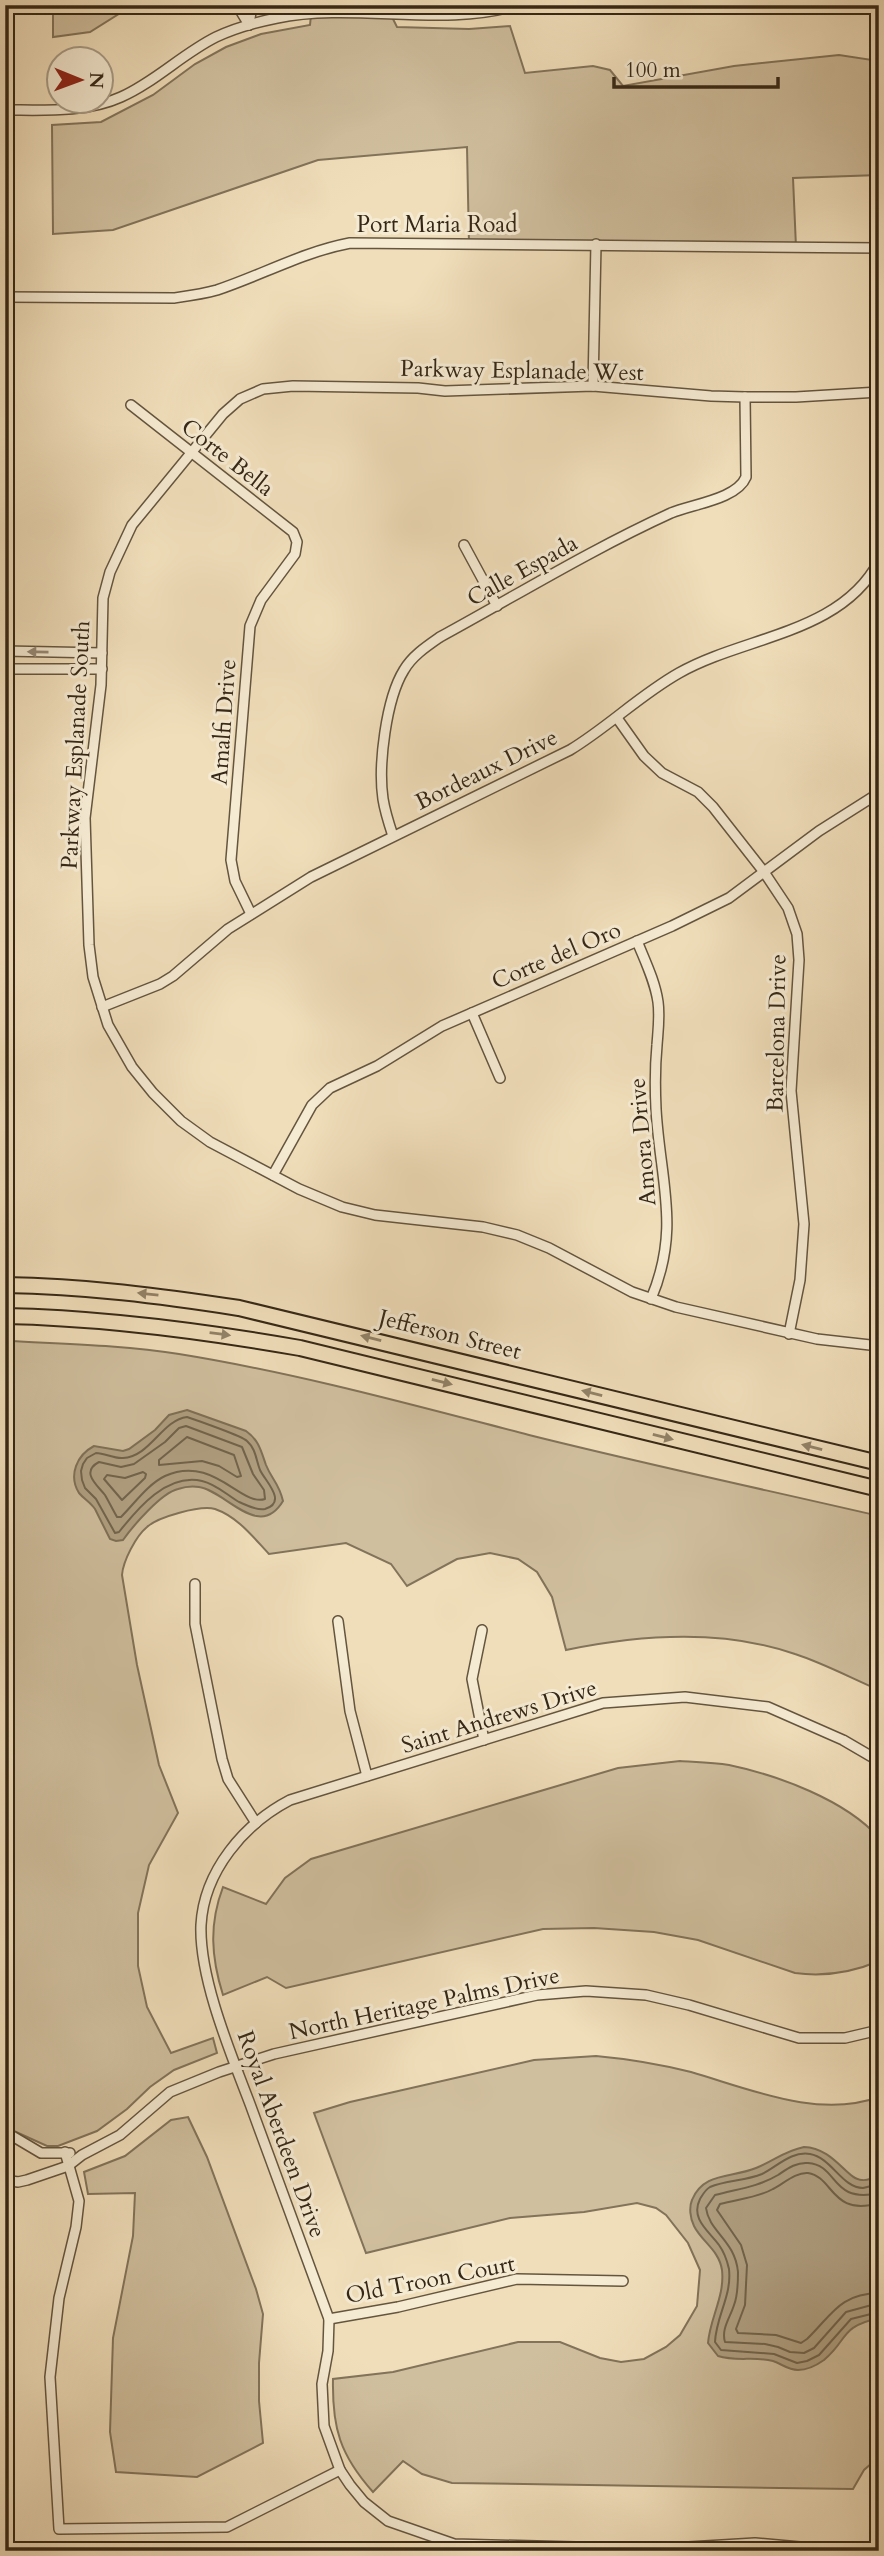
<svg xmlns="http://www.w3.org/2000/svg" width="884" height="2556" viewBox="0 0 884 2556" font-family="Cardo,serif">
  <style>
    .green { fill: #d0bf9e; stroke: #82735a; stroke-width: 2 }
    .water { fill: #b0a082; stroke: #7f7057; stroke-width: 2 }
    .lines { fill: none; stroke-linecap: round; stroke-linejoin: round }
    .shore { stroke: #72644c; stroke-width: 2 }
    .street-casing { stroke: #64553f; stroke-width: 12 }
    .primary-casing { stroke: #352716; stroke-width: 18 }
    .street { stroke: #f5ead2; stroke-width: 9 }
    .primary { stroke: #f0deba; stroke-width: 14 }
    .oneway { fill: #958874 }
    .oneway2 { fill: #928268 }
    .labels { text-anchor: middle; stroke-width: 6; stroke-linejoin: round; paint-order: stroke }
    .street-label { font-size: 23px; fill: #352716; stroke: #f5ead2 }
  </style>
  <rect width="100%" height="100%" fill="#f0deba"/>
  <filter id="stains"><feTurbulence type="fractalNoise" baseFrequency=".00286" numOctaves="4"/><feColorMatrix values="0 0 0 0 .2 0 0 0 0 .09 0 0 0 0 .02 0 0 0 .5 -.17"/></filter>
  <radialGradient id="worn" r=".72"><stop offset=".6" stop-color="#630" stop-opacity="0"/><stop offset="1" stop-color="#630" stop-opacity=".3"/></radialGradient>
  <!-- green -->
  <g class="green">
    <path d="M53 5H133L90 32 53 37Z"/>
    <path d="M312 5H386L397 27 469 29 510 26 525 73 593 66 610 70 623 86 734 66 839 55 879 61V175L793 178 796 247 469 244 467 147 318 160 113 230 53 234 52 125 101 122 153 95 195 64 226 47 261 34 310 25Z"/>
    <path d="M10 1341C66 1344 123 1345 179 1354 297 1373 413 1405 529 1435 645 1464 762 1489 879 1516V1690C851 1678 823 1663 795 1654 723 1629 638 1635 566 1650L552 1597 537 1572 518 1559 490 1553 457 1559 407 1586 391 1564 346 1543 269 1554C253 1537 238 1517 215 1509 200 1505 158 1517 147 1527 136 1536 123 1561 122 1575L137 1665 159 1765 178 1813 149 1865 138 1913V1966L147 2007 171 2053 213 2038 217 2053 174 2070 150 2087 127 2109 97 2131 58 2146H47L5 2127V1346Z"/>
    <path d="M680 1761C696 1762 713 1762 729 1765 777 1775 846 1800 879 1838V1961C851 1973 825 1977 795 1973L698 1940 654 1932 594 1928 543 1929 286 1988 267 1977 223 1995C211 1957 209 1924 223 1887L266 1904 285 1878 311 1859 618 1768Z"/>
    <path d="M596 2056C629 2059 659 2064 691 2072 750 2089 818 2119 879 2097V2457L864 2470 853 2489 452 2483 422 2474 403 2461 373 2492C340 2455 332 2428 333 2379L393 2372 518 2342H560L600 2358 621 2362 644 2359 666 2347 680 2335 697 2306 700 2270 688 2243 666 2215 656 2208 637 2203 584 2212 510 2218 366 2253 314 2113 350 2102 534 2060Z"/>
    <path d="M188 2117 207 2157 256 2289 263 2314 259 2363V2401L263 2443 197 2477 116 2472 110 2432 113 2338 133 2236 135 2193 88 2194 84 2172 125 2156 171 2120Z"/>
  </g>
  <!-- water -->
  <g class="water">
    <path d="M187 1410 246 1431C259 1440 261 1451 266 1465 272 1480 279 1483 283 1501 259 1541 226 1491 199 1487 193 1486 184 1487 178 1489 161 1493 133 1526 123 1540L116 1541 110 1539C105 1529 100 1519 95 1509 90 1502 84 1499 79 1493 68 1475 77 1455 94 1446L123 1451 129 1449 155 1430 169 1415Z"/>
    <path d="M804 2147C834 2148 847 2180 862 2180 867 2181 874 2177 879 2177V2318C839 2327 849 2339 824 2360 817 2365 807 2370 798 2370 788 2370 782 2364 773 2361 755 2356 736 2362 718 2356L708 2343C710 2318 725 2296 722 2270 719 2250 702 2242 694 2226 690 2218 689 2207 692 2200 703 2172 732 2178 756 2168 774 2161 784 2151 804 2147Z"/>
  </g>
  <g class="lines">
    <!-- shore -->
    <g class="shore">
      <path d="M187 1417C196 1420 242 1436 247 1441 256 1449 256 1460 260 1470 265 1481 288 1502 265 1509 257 1511 246 1505 239 1502 227 1495 216 1484 202 1481 167 1473 138 1508 119 1532L115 1533 96 1499 85 1488 82 1480 81 1471 83 1464 87 1458 96 1453C105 1453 114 1459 123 1458 150 1457 162 1420 187 1417Z"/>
      <path d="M186 1426 242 1447 253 1474 264 1490 265 1499C241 1507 213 1454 165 1476 148 1484 134 1504 121 1517H117C113 1510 109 1502 105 1495 97 1485 80 1472 99 1462L121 1467 134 1464 165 1442 179 1428Z"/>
      <path d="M187 1437 234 1455 241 1476 237 1477 219 1466 202 1461 159 1465V1460Z"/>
      <path d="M143 1472 146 1474 145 1478 122 1500 104 1479 107 1475 125 1478Z"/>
      <path d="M879 2184C874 2185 868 2187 863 2188 842 2188 832 2158 810 2154 791 2151 778 2166 762 2174 745 2181 726 2180 710 2187 705 2190 703 2194 700 2199 690 2219 709 2231 719 2245 724 2252 727 2260 729 2269 732 2296 716 2316 715 2342L721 2350 774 2354 797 2363 807 2361 819 2355 851 2319 879 2312"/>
      <path d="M879 2193C830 2204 839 2165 808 2163 796 2162 787 2169 778 2175 758 2187 737 2189 715 2195L706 2208C709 2232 735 2240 738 2272 738 2282 738 2295 734 2305 730 2318 721 2329 725 2342L765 2344 778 2347 790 2352 804 2353 814 2348 846 2312 879 2303"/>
      <path d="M879 2203C831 2217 834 2177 808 2173 796 2172 783 2184 773 2189 757 2198 738 2199 720 2204L717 2210 741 2245 747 2265 745 2305 736 2329 738 2333 776 2335 801 2343 807 2339C832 2315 839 2294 879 2293"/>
    </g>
    <!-- street casing -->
    <g class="street-casing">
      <g id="street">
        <path d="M237 5 249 25"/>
        <path d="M249 25 252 5"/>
        <path d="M5 110C43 110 86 113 121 97 155 82 182 54 216 37 235 28 257 22 277 18 354 2 444 28 517 5"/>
        <path d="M5 297 174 298C188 296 203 294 217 290 262 275 303 252 350 243L879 248"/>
        <path d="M593 386 596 244"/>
        <path d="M879 392 796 397H745L711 396 593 386 445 391 418 388 293 386 263 389 240 399 223 414 132 525 110 572 103 598 101 685 85 818 89 945 93 977 108 1025 132 1067 153 1093 181 1121 210 1142 299 1189 342 1207 375 1215 483 1227 517 1235 549 1248 632 1292 676 1307 817 1339 879 1346"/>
        <path d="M131 405 293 532 297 542 295 554 261 600 250 626 231 860 235 881 251 914"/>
        <path d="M464 545 497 606"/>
        <path d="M5 651 102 653"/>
        <path d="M5 669H102"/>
        <path d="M617 718 644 756 662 773 698 792 713 807 764 872 788 908 797 934 799 960 791 1091 804 1224 800 1280 789 1334"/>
        <path d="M393 836C389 824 385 812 383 799 378 765 386 699 404 670 412 656 427 646 440 637 517 595 592 549 671 513 693 504 737 499 746 477L745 397"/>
        <path d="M637 941C645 961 655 981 658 1002 660 1016 658 1031 657 1045 655 1066 655 1088 656 1109 660 1181 681 1228 651 1299"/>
        <path d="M102 1007 160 984 173 976 228 929 311 877 570 750C608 727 640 695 679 673 744 636 841 634 879 561"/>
        <path d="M472 1013 500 1078"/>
        <path d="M273 1175 312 1105 330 1088 377 1066 442 1026 672 926 729 898 819 831 879 793"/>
        <path d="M195 1584V1624L222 1759 228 1779 256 1823"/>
        <path d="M338 1621 350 1711 367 1776"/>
        <path d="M482 1630 472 1679 484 1740"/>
        <path d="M5 2135 14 2137 41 2153H70"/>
        <path d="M65 2152 79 2201 76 2227 59 2298 50 2377 59 2529 227 2527 340 2470"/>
        <path d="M5 2180 18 2182 27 2180 68 2166 82 2155 120 2135 170 2092 219 2072 274 2054 537 1995 586 1991 646 1995 689 2005 799 2038H845L879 2030"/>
        <path d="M329 2319 398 2307 517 2279 623 2281"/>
        <path d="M845 2551 755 2543 655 2549 454 2544 388 2521 364 2502 350 2485 340 2470 324 2426 322 2384 328 2351 329 2319C302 2247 276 2175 250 2104 231 2054 199 1978 201 1925 204 1871 244 1824 290 1800L603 1703 685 1697 768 1707 843 1740 879 1761"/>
      </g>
    </g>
    <!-- primary casing -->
    <g class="primary-casing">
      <g id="primary">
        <path d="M5 1285C84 1286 161 1296 239 1308L879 1463"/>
        <path d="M5 1316C104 1318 203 1331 300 1348L879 1489"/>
      </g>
    </g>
    <!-- street -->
    <use href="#street" class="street"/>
    <!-- primary -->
    <use href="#primary" class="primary"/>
  </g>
  <!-- one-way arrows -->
  <defs><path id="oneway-solid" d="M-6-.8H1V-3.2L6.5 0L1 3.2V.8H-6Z" transform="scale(1.75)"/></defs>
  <use class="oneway" href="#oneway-solid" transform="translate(38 652) rotate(-179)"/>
  <g class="oneway2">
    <use href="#oneway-solid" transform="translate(148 1294) rotate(-174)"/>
    <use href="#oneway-solid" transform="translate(220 1334) rotate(7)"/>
    <use href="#oneway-solid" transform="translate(371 1338) rotate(-166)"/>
    <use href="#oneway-solid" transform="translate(442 1382) rotate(14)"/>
    <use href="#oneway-solid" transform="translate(592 1393) rotate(-166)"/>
    <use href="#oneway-solid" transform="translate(663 1437) rotate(14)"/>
    <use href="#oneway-solid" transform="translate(812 1447) rotate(-166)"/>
  </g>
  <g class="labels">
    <!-- street labels -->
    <g class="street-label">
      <text x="437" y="232">Port Maria Road</text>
      <text transform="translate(522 370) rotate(1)" y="8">Parkway Esplanade West</text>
      <text transform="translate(228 457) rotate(38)" y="8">Corte Bella</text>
      <text transform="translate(522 570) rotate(-29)" y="8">Calle Espada</text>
      <text transform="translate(223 722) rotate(-86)" y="8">Amalfi Drive</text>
      <text transform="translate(75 745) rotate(-87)" y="8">Parkway Esplanade South</text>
      <text transform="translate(486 769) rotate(-26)" y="8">Bordeaux Drive</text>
      <text transform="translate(556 955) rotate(-23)" y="8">Corte del Oro</text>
      <text transform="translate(776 1033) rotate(-89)" y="8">Barcelona Drive</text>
      <text transform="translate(642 1142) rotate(-95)" y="8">Amora Drive</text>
      <text transform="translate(450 1334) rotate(14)" y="8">Jefferson Street</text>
      <text transform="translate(499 1716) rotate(-17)" y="8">Saint Andrews Drive</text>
      <text transform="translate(424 2003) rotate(-12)" y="8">North Heritage Palms Drive</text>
      <text transform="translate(282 2134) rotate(70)" y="8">Royal Aberdeen Drive</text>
      <text transform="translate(430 2279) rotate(-11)" y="8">Old Troon Court</text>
    </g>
  </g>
  <!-- margin -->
  <rect width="884" height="2556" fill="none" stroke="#f0deba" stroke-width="28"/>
  <rect x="7" y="7" width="870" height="2542" fill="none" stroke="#352716" stroke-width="3.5"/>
  <rect x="14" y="14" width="856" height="2528" fill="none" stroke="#352716" stroke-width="2"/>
  <!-- north arrow -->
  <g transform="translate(80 80) rotate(91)"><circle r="33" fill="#f5ead2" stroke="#a89c87" stroke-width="2"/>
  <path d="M0-5L12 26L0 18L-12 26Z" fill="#8f2418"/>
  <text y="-10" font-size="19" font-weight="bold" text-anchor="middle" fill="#352716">N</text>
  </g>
  <!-- scale -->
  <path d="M614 77v10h164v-10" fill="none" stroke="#352716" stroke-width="3.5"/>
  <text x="625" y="77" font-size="21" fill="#352716" stroke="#f5ead2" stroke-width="5" paint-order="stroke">100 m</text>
  <rect width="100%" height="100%" filter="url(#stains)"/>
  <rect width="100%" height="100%" fill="url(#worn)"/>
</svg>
